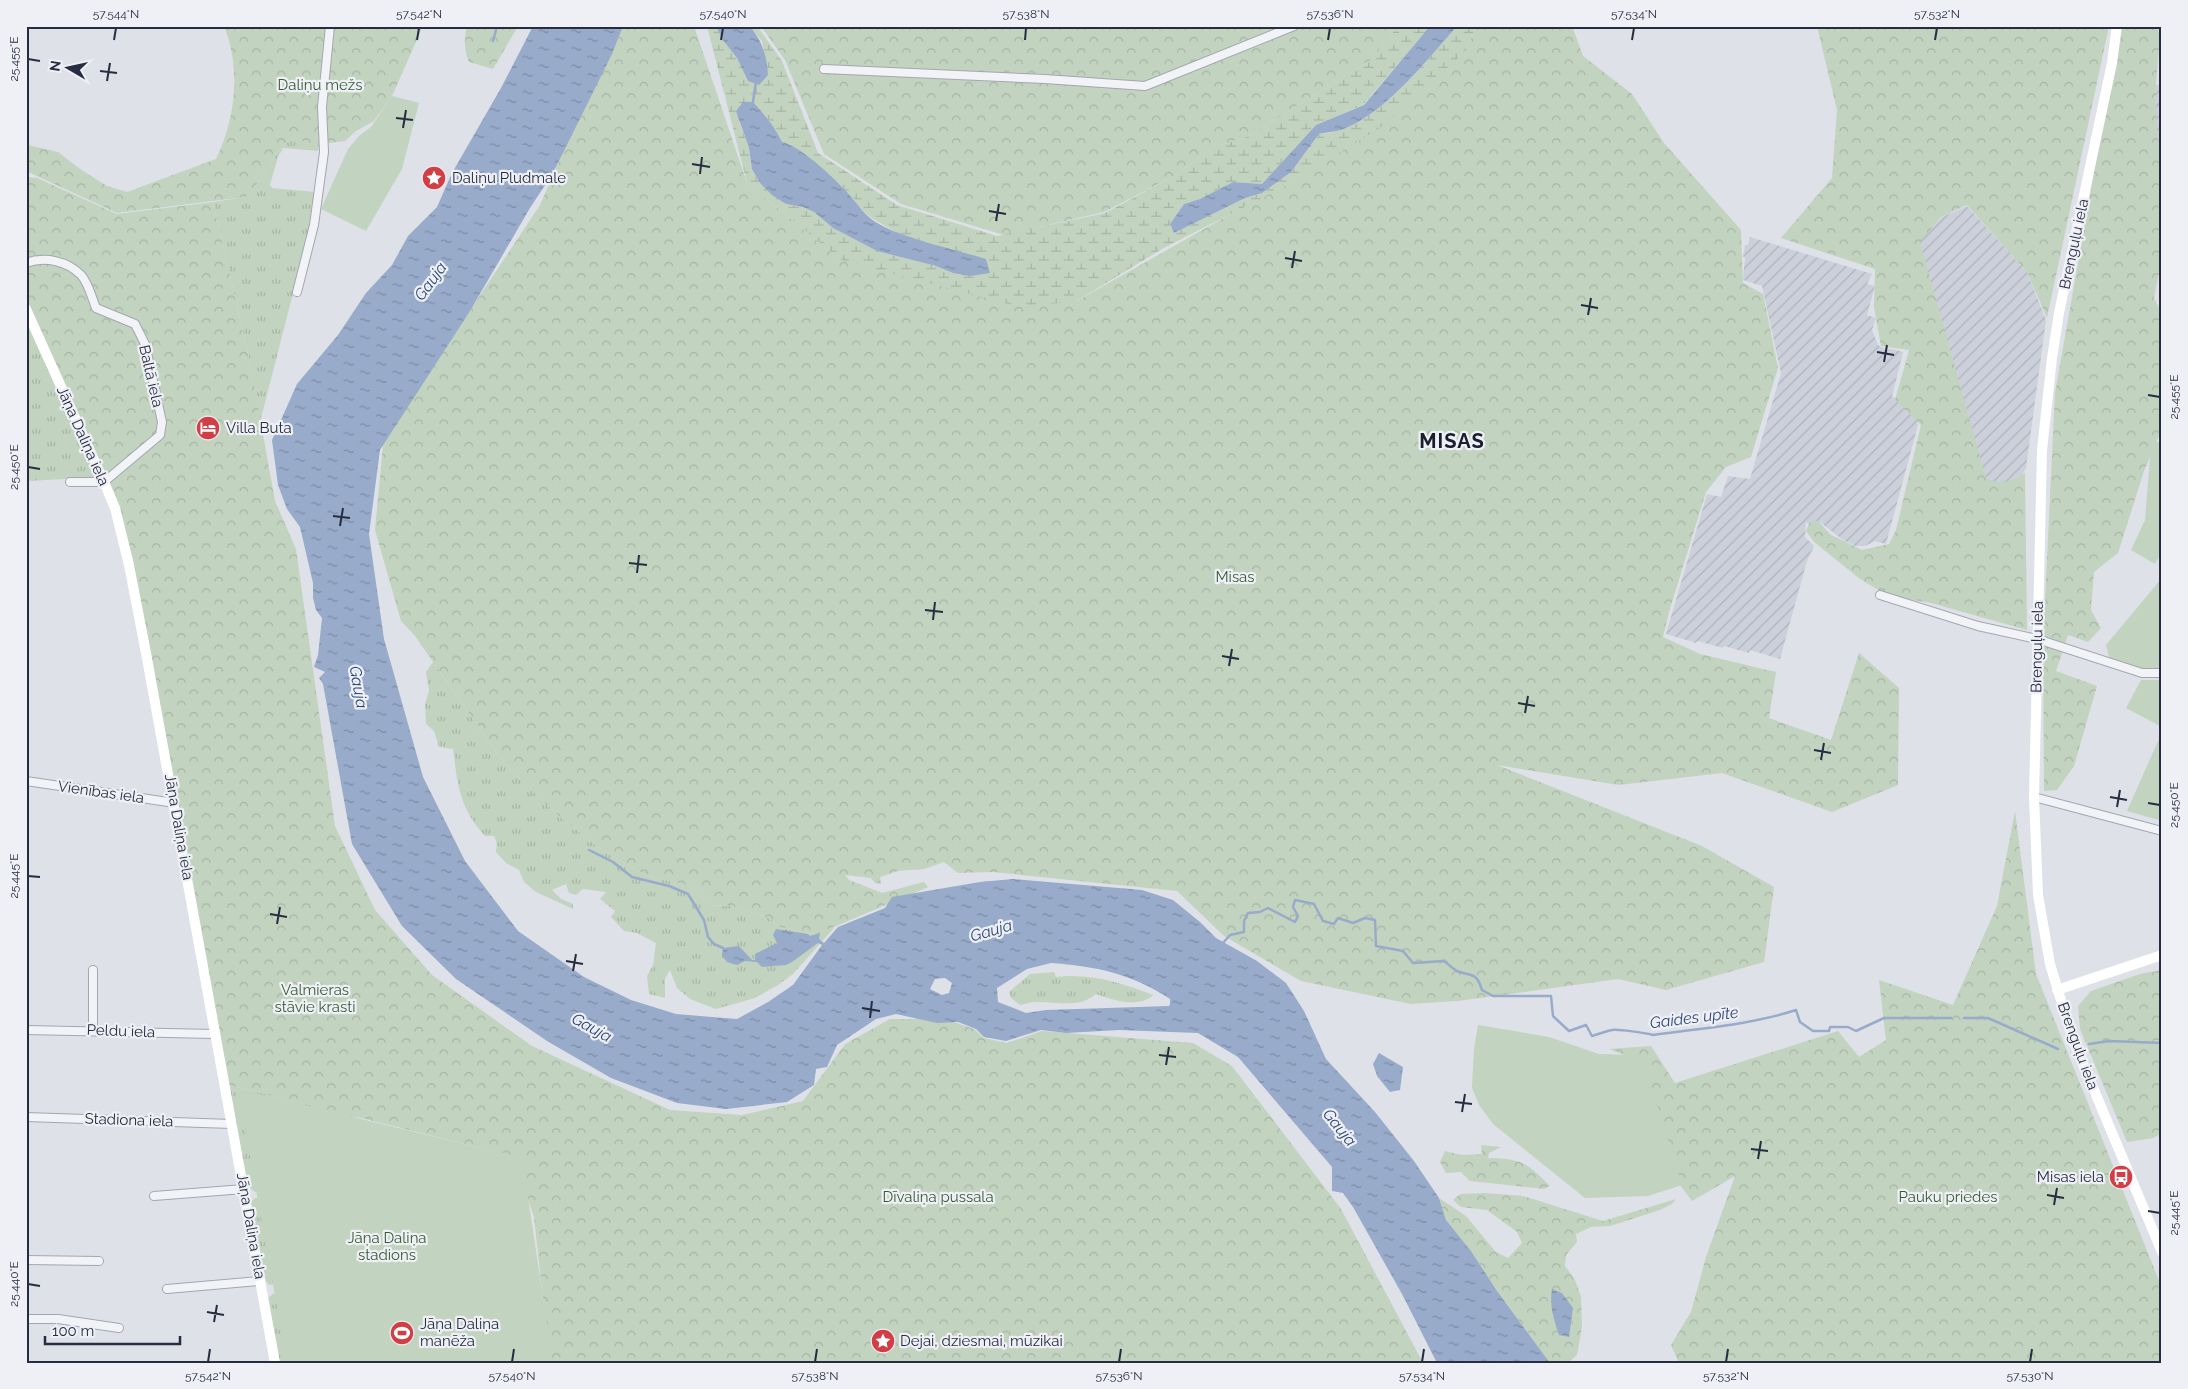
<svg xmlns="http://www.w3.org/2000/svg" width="2188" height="1389" viewBox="0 0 2188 1389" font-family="Raleway,sans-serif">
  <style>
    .industrial { fill: url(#industrial-furrows) }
    .grass { fill: url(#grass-tufts) }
    .forest { fill: url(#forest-crowns) }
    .wetland { fill: url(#wetland-marsh); fill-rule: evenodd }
    .green { fill: #c2d3bf }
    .water { fill: url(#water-ripples); fill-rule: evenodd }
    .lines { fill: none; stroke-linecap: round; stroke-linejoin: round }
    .stream { stroke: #98abca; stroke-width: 2.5 }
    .street-casing { stroke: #a3a7b2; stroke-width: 10 }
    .street { stroke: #f1f3f7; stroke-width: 8 }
    .secondary { stroke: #fff; stroke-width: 10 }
    .ticks { fill: none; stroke: #272d40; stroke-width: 2 }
    .labels { text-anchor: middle; stroke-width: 4.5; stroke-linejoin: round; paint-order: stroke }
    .park-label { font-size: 15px; fill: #375c34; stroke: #eef0f6 }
    .poi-label { font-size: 15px; fill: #272d40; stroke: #eef0f6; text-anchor: start }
    .street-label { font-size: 15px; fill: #272d40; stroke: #eef0f6 }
    .water-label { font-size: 16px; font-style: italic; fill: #304875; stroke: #eef0f6 }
    .district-label { font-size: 20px; font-weight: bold; letter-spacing: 1px; fill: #191f30; stroke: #eef0f6 }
    .neatline { fill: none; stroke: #272d40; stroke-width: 2 }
    .ticks-label { font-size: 12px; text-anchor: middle; fill: #272d40 }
  </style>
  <defs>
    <pattern id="industrial-furrows" width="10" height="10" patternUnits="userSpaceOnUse" patternTransform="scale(1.25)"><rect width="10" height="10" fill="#ccd0da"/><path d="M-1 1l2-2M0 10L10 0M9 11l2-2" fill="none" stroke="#afb3bc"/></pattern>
    <pattern id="grass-tufts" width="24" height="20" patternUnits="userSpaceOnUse" patternTransform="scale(1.25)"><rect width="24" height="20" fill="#c2d3bf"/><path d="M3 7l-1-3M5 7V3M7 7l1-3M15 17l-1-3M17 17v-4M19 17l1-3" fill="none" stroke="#a7b5a5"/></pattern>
    <pattern id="forest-crowns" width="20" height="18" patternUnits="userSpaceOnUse" patternTransform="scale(1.25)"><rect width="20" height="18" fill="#c2d3bf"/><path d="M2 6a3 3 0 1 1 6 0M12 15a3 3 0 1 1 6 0" fill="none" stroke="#a7b5a5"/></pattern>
    <pattern id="wetland-marsh" width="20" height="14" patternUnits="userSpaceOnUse" patternTransform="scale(1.25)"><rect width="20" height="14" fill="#c2d3bf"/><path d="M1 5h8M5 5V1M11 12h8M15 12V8" fill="none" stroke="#a7b5a5"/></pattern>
    <pattern id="water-ripples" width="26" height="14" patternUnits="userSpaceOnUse" patternTransform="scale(1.25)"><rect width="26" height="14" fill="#98abca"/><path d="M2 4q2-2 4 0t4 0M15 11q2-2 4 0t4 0" fill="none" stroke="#7c8ca5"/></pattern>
  </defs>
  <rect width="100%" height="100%" fill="#dee1e8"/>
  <!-- industrial -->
  <g class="industrial">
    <path d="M2162 83V211L2154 86Z"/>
    <path d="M1967 206 2027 272 2046 320 2026 468 2022 475 2008 483H1995L1985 478 1919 241 1942 217Z"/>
    <path d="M1750 237 1872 274 1867 284 1875 286 1867 315 1876 318 1872 330 1878 345 1886 350 1892 349 1903 352 1892 397 1911 403 1918 425 1886 544 1875 541 1865 546H1855L1843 540 1820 522 1806 523 1805 537 1814 546 1807 561 1780 659 1750 650 1749 653 1724 646 1723 648 1697 641 1696 643 1666 634 1707 494 1721 497 1728 476 1750 479 1781 373 1762 286 1743 280 1745 257H1743L1745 245H1748Z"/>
  </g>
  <!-- grass -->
  <g class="grass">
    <path d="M295 138 312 145 319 144 318 151 283 148 278 157 270 185 272 188 315 192 310 227 260 422 249 358 213 202 245 197 250 194 283 145Z"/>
    <path d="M26 309 103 477 26 481Z"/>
    <path d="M433 662 503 762 560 817 603 851 646 875 689 886 710 905 732 906 769 918 780 927 813 934 834 927 833 929 793 974 778 985 755 998 716 1009 690 999 677 988 670 970 665 979V998L649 994 647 976 653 965 656 943 637 933 624 931 611 917 615 911 600 899 606 892 583 889 576 895 569 893 566 884 552 890 561 899 573 904V909L536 892 524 882 519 870 506 863 496 852 497 843 494 836H485C459 807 458 786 453 749L439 747 434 731 426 724 425 704 429 691 426 672Z"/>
    <path d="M1054 972 1056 977C1090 973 1122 983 1153 995 1138 1009 1113 1000 1096 994 1079 1009 1056 1001 1035 1002 1030 1002 1025 1004 1020 1005L1011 998 1009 992 1030 974Z"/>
    <path d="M229 1085 359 1117 335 1120 272 1193 255 1192 247 1185Z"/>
    <path d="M255 1198H263L280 1283 269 1285 266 1281 250 1203Z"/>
    <path d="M281 1292 291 1363H279L268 1298 273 1294Z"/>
  </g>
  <!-- forest -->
  <g class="forest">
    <path d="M224 26H423L392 96 374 121 356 131 345 141 312 145 295 138 283 145 250 194 245 197 117 213 26 171 28 145 58 152 80 169 107 186 127 192 216 159C236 118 241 68 224 26Z"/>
    <path d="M467 26H518L493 69 469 62C464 50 464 39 467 26Z"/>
    <path d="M618 26H694L747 183 841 260 1075 302 1264 195 1293 182 1466 51 1476 26H1572L1583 56 1632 94 1664 143 1741 230 1743 283 1763 294 1778 368 1751 457 1726 467 1706 492 1669 612 1663 637 1700 654 1776 672 1769 718 1831 740 1859 653 1899 688 1898 785 1832 812 1722 773 1619 785 1497 765 1702 846 1774 887 1764 962 1666 990 1618 979 1458 1001 1411 1004 1301 981 1224 936 1177 891 993 872 958 873 944 862 924 869 898 871 880 877 881 884 875 883 871 878 845 875 849 880 882 893 924 882 928 887 834 927 813 934 780 927 769 918 732 906 710 905 689 886 646 875 603 851 560 817 503 762 415 636 401 621 375 530 383 445 433 366 540 205Z"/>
    <path d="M761 26H1398L1371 60 1247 137 1214 147 1174 176 1104 212 1004 235 901 204 824 154 785 60Z"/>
    <path d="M1817 26H2109L2047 318 2027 272 1967 205 1941 217 1920 242 1986 478C2001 486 2010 482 2025 473L2027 630 1931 603 1889 596 1860 579 1814 542 1806 531 1810 521H1818L1831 535 1862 550 1889 544 1896 530 1921 425 1895 400 1909 350 1881 346 1874 308 1875 269 1781 238 1832 178 1837 110Z"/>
    <path d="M2120 26H2157L2160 36 2155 96 2162 200V258L2154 298 2162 314V429L2144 471 2118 553 2094 572 2091 610 2101 628 2088 642 2068 635 2056 671 2097 686 2074 766 2057 790 2044 791 2043 643 2055 393Z"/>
    <path d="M26 177 37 178 117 214 213 202 249 358 275 501 296 549 335 826 375 910 432 975 532 1046 670 1110 742 1115 803 1101 845 1044 890 1019H945L974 1029 984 1038 1007 1043 1042 1031 1193 1043 1232 1066 1341 1209 1423 1363H550L534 1217 513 1156 225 1084 115 508 26 309Z"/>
    <path d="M2015 811 2036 974 2162 1288V1363H1679L1671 1345 1691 1312 1706 1257 1735 1176 1692 1201 1630 1119 1638 1060 1609 1049 1651 1046 1675 1083 1838 1031 1859 1057 1886 1040 1879 980 1953 1005 1997 906Z"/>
    <path d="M2162 970V1133L2153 1138 2127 1142 2080 1029 2078 1006 2091 991 2140 974Z"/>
    <path d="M1481 1145 1501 1147 1489 1153 1488 1158C1522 1159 1526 1162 1550 1186L1544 1189 1470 1181 1461 1172 1446 1173 1440 1162 1445 1151 1461 1155 1482 1154Z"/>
    <path d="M1484 1193 1523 1196 1603 1221 1676 1199 1672 1204 1660 1210 1610 1226 1591 1227 1576 1234 1577 1242 1566 1255 1565 1266 1575 1280 1581 1297 1582 1327 1577 1355 1568 1363H1550L1497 1291 1471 1251 1446 1220 1439 1198 1466 1216 1496 1252 1508 1258 1522 1243 1517 1232 1487 1210 1461 1207 1453 1200 1460 1194Z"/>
  </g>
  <!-- wetland -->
  <path class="wetland" d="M709 26H716L722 39 737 58 748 81 764 79 768 75 762 41 750 26H757L782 61 818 153 897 205 997 236 1105 213 1174 176 1214 147 1247 137 1371 60 1398 26H1430L1363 105 1316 125 1262 184 1233 182 1200 199 1184 204 1170 224 1174 233 1245 198 1262 193 1291 172 1319 134C1327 133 1338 132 1346 128 1387 111 1428 59 1457 26H1476L1466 51 1381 127 1293 182 1162 249 1075 302 1016 306 841 260 747 183 708 30ZM763 113C770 124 778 131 782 142L854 199C864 217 880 222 896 232 916 245 934 260 953 273L936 266 877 251 833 228 814 212 803 207 786 204 760 183 752 169 749 148 739 121Z"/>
  <!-- green -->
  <g class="green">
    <path d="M392 96 419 103 402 169 366 231 321 209 348 149 359 136 371 127Z"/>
    <path d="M2157 442H2162V552L2155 564 2131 550 2145 520 2151 446Z"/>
    <path d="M2162 578V668L2159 672 2146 671 2109 657 2106 645Z"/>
    <path d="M2141 680H2162V727L2126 708Z"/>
    <path d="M2162 732V821L2127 811Z"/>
    <path d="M1478 1025 1549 1037 1599 1054 1642 1055 1682 1185 1648 1196 1585 1198 1493 1124 1479 1105 1472 1088 1474 1049Z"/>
    <path d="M238 1089 522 1158 553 1363H287Z"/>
  </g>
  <!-- water -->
  <g class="water">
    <path d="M533 26H623L612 54 553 173 530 208 470 311 380 450 369 534 384 639 423 777 465 861 518 931 584 977 631 1000 676 1014 737 1019 768 1002 793 985 822 945 818 943 792 962 786 965 762 967 757 962 745 961 737 965 727 962 722 955 723 948 739 946 752 960H755V954L777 943 773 935 776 929 808 934 810 936 820 933 819 939 824 943 838 927 885 908 892 897 980 882 1013 879 1142 890 1173 900 1200 922 1216 938 1257 961 1286 983 1304 1011 1326 1059 1375 1112 1414 1161 1439 1198 1446 1220 1471 1251 1497 1291 1550 1363H1437L1402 1294 1353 1207 1343 1193 1332 1191V1167L1238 1057 1198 1033 1119 1030 1066 1033 1041 1030 1006 1041 984 1037 976 1029 958 1022 937 1023 896 1014 876 1019 837 1045 827 1067 816 1069 814 1085 787 1102 726 1109 677 1103 611 1078 547 1041 456 979 402 926 352 844 323 684 319 678 325 672 314 667 318 655 322 618 316 610 313 598V583L300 527 287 509 278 485 272 440 297 384 338 335 366 293 392 265 408 236 437 207 452 173 501 88ZM1051 963C1095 966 1133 974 1170 999V1004L1169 1006 1046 1010 1026 1013 998 1002 997 988 1027 969ZM945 978 952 983 949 993 942 995 930 989 935 979Z"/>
    <path d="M716 26H750C762 41 767 55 768 75L759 85 748 81 737 58 722 39Z"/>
    <path d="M1430 26H1457C1428 59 1387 111 1346 128 1338 132 1327 132 1319 134L1291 172 1262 193 1245 198 1174 233 1170 224 1184 204 1200 199 1233 182 1262 184 1316 125 1364 105Z"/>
    <path d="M743 102H753C763 113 776 128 782 142 800 145 841 184 853 199 860 207 864 214 874 221 900 238 954 249 986 259L990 273 970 276 953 273 936 266 877 251 833 228 814 212 803 207 786 204 772 195 760 183 752 169 749 148 736 111Z"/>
    <path d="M1379 1053 1403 1067 1400 1090 1390 1092 1377 1076 1373 1064Z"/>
    <path d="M1552 1289 1562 1293 1573 1308 1569 1337 1559 1335C1554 1320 1549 1305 1552 1289Z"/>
  </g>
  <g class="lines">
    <!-- stream -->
    <g class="stream">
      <path d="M493 41 497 26"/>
      <path d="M753 102 756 81"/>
      <path d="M589 850 613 862 632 877 669 886 688 894 704 920 708 937 714 944 723 948"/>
      <path d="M1222 944 1230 935 1244 932V921L1248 913 1260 912 1268 908 1295 922 1298 916 1293 907 1295 900 1314 904 1323 921 1334 924 1338 918 1353 923 1365 918 1375 920 1376 946 1403 951 1413 963 1444 961C1448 964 1453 969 1457 971 1472 977 1476 971 1482 990L1493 996H1551L1553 1016 1569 1031 1586 1025 1592 1036C1599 1034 1606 1031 1612 1030 1618 1029 1647 1033 1653 1035 1701 1028 1750 1025 1796 1010L1800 1022 1813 1031H1829L1830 1027H1848L1856 1031 1884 1018H1951"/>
      <path d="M1964 1018H1988L2058 1049"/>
      <path d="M2089 1044 2109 1041 2162 1043"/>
    </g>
    <!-- street casing -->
    <g class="street-casing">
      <g id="street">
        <path d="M824 69 1045 79 1145 86 1294 26"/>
        <path d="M26 263C45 256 67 261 81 275 88 282 92 298 96 308L135 324 145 344 162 422 160 435 104 482H70"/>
        <path d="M297 292 314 225 324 152 322 107 330 26"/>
        <path d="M1880 595 1978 626 2037 639 2142 673H2162"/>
        <path d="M26 781 175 803"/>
        <path d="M2034 797 2162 831"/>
        <path d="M26 1030 215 1034"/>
        <path d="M93 1030V970"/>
        <path d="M26 1117 232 1124"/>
        <path d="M154 1196 244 1189"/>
        <path d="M26 1260 99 1261"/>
        <path d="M167 1289 260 1281"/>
        <path d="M26 1319H58L119 1328"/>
      </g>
    </g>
    <!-- street -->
    <use href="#street" class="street"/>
    <!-- secondary -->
    <g class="secondary">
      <path d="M2117 26 2112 63 2059 313 2052 358 2042 450 2034 797 2038 895 2050 964 2073 1040 2162 1252"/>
      <path d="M26 309 104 482 115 508 129 565 146 653 275 1363"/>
      <path d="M2057 990 2162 955"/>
    </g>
  </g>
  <!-- ticks -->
  <path class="ticks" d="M114 40 116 28M417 40 419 28M721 40 723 28M1025 40 1026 28M1328 40 1330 28M1632 40 1634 28M1935 40 1937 28M28 59 40 61M100 71 117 73M107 81 110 63M396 118 413 120M403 128 406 110M692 164 710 167M700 174 702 157M989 211 1006 214M996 221 999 204M1285 258 1302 261M1292 268 1295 251M1581 305 1598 308M1588 315 1591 298M1877 352 1894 355M1884 362 1887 345M2148 395 2160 397M28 467 40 469M333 516 350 518M340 526 343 508M629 563 647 565M637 573 639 555M925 610 943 612M933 620 935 602M1222 656 1239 659M1229 666 1232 649M1518 703 1535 706M1525 713 1528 696M1814 750 1831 753M1821 760 1824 743M2110 797 2127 800M2148 803 2160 805M2117 807 2120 790M28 876 40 877M270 914 287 917M277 924 280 907M566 961 583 964M573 971 576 954M862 1008 880 1011M870 1018 872 1001M1159 1055 1176 1057M1166 1065 1169 1047M1455 1102 1472 1104M1462 1112 1465 1094M1751 1149 1768 1151M1758 1159 1761 1141M2047 1195 2064 1198M2054 1205 2057 1188M2148 1211 2160 1213M28 1284 40 1286M207 1312 224 1315M214 1322 217 1305M208 1362 210 1349M512 1362 514 1349M815 1362 817 1349M1119 1362 1121 1349M1422 1362 1424 1349M1726 1362 1728 1349M2030 1362 2032 1349"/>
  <!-- icons -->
  <defs>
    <g id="sight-disc" transform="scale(1.25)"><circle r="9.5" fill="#d23e46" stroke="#eef0f6"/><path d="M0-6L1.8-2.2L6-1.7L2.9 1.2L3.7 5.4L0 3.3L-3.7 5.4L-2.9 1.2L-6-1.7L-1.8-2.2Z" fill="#fff"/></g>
    <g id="hotel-disc" transform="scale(1.25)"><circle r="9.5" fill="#d23e46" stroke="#eef0f6"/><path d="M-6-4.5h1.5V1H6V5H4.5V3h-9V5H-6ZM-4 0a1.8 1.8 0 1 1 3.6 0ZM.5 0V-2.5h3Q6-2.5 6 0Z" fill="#fff"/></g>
    <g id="bus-disc" transform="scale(1.25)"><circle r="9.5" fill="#d23e46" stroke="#eef0f6"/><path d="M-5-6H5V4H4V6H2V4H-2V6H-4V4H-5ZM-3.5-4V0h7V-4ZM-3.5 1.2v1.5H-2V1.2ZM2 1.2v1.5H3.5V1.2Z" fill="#fff"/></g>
    <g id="stadium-disc" transform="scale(1.25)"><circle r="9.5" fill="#d23e46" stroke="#eef0f6"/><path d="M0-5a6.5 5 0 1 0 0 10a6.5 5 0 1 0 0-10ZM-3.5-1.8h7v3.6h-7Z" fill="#fff"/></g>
  </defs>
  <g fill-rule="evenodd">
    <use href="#sight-disc" x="434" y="178"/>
    <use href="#hotel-disc" x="208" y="428"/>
    <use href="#bus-disc" x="2121" y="1177"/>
    <use href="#stadium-disc" x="402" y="1333"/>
    <use href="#sight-disc" x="883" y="1341"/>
  </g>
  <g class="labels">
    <!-- park labels -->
    <g class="park-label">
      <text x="320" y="90">Daliņu mežs</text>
      <text x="1235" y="582">Misas</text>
      <text x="315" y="995">Valmieras<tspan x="315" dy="17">stāvie krasti</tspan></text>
      <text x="938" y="1202">Dīvaliņa pussala</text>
      <text x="1948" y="1202">Pauku priedes</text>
      <text x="387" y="1243">Jāņa Daliņa<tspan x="387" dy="17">stadions</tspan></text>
    </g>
    <!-- poi labels -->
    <g class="poi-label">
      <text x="452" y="183">Daliņu Pludmale</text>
      <text x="226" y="433">Villa Buta</text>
      <text x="2104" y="1182" text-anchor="end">Misas iela</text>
      <text x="420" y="1329">Jāņa Daliņa<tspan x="420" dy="17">manēža</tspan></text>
      <text x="900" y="1346">Dejai, dziesmai, mūzikai</text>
    </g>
    <!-- street labels -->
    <g class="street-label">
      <text transform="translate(2074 244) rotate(-78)" y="5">Brenguļu iela</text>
      <text transform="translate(151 376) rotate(77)" y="5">Baltā iela</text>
      <text transform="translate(83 436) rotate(66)" y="5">Jāņa Daliņa iela</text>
      <text transform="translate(2037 647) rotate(-89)" y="5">Brenguļu iela</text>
      <text transform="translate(101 792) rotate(8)" y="5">Vienības iela</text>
      <text transform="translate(179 827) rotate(80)" y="5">Jāņa Daliņa iela</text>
      <text transform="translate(121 1031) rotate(2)" y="5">Peldu iela</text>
      <text transform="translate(2078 1046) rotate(70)" y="5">Brenguļu iela</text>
      <text transform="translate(129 1120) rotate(2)" y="5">Stadiona iela</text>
      <text transform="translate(251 1226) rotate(80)" y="5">Jāņa Daliņa iela</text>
    </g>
    <!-- water labels -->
    <g class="water-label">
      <text transform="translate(430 281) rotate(-54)" y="6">Gauja</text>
      <text transform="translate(359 687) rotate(80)" y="6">Gauja</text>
      <text transform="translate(991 930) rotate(-16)" y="6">Gauja</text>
      <text transform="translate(1694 1017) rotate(-7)" y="6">Gaides upīte</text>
      <text transform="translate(592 1027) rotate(29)" y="6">Gauja</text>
      <text transform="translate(1340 1127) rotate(51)" y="6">Gauja</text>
    </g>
    <!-- district labels -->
    <g class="district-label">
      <text x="1452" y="448">MISAS</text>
    </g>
  </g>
  <!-- border -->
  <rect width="2188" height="1389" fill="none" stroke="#eef0f6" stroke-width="55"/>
  <!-- north arrow -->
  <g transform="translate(68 68) rotate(279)" stroke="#eef0f6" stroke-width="4" paint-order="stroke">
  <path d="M0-4L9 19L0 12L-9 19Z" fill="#272d40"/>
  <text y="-8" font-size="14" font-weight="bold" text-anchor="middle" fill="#272d40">N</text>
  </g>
  <!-- scale -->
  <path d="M45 1336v8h135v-8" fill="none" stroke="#272d40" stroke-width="2.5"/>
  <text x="52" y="1336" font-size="15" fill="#272d40" stroke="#eef0f6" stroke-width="4" paint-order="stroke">100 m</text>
  <rect x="28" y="28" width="2132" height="1334" class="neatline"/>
  <g class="ticks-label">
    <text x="116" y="18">57.544°N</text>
    <text x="419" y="18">57.542°N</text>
    <text x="723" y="18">57.540°N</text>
    <text x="1026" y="18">57.538°N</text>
    <text x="1330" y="18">57.536°N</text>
    <text x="1634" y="18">57.534°N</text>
    <text x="1937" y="18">57.532°N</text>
    <text transform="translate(14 59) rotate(-90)" y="4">25.455°E</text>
    <text transform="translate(2174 397) rotate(-90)" y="4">25.455°E</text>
    <text transform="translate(14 467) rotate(-90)" y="4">25.450°E</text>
    <text transform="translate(2174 805) rotate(-90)" y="4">25.450°E</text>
    <text transform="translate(14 876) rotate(-90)" y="4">25.445°E</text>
    <text transform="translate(2174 1213) rotate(-90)" y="4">25.445°E</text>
    <text transform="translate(14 1284) rotate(-90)" y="4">25.440°E</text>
    <text x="208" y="1380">57.542°N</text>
    <text x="512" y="1380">57.540°N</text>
    <text x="815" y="1380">57.538°N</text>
    <text x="1119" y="1380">57.536°N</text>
    <text x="1422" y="1380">57.534°N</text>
    <text x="1726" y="1380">57.532°N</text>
    <text x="2030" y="1380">57.530°N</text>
  </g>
</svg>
